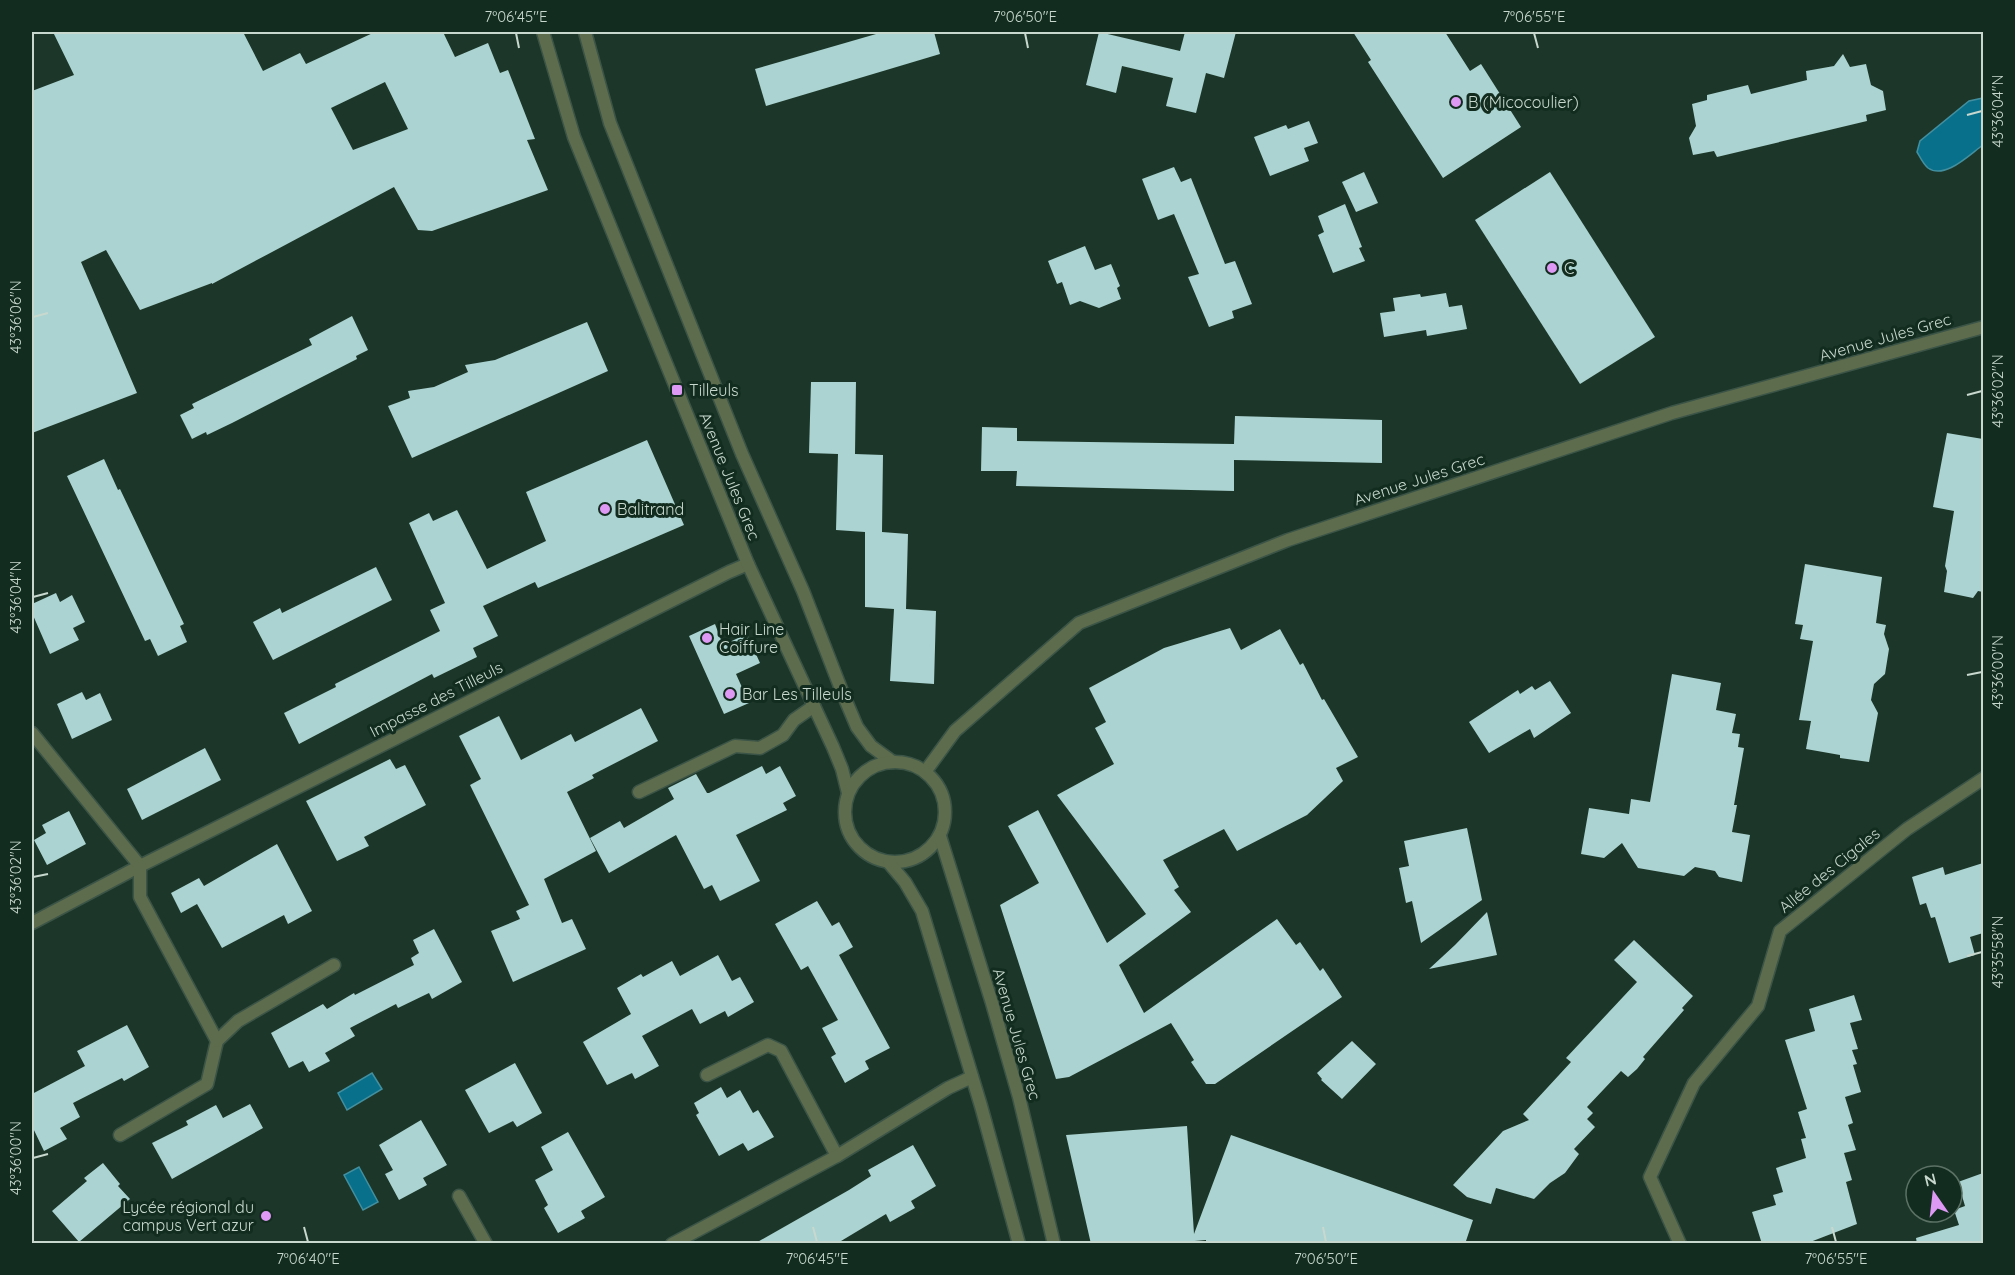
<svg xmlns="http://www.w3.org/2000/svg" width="2015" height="1275" viewBox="0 0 2015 1275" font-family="Quicksand,sans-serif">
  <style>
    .water { fill: #09708b; stroke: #428f9f; stroke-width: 1.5 }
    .building { fill: #abd3d1; fill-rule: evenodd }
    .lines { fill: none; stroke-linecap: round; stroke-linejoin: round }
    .service-casing { stroke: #3b5447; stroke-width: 15 }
    .minor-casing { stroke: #3b5447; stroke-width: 15 }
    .tertiary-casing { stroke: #3b5447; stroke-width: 15 }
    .service { stroke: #5d6c4c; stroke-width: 12 }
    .minor { stroke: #5d6c4c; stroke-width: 12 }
    .tertiary { stroke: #5d6c4c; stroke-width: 12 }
    .ticks { fill: none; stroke: #c8d8cf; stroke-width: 2 }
    .poi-dot { fill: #dd99f3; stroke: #122d1f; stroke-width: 2 }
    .labels { text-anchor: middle; stroke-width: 6; stroke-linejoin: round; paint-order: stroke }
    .poi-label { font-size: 16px; fill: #c8d8cf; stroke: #122d1f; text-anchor: start }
    .street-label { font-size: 16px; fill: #c8d8cf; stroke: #122d1f }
    .neatline { fill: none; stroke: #c8d8cf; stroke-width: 2 }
    .ticks-label { font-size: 15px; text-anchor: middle; fill: #c8d8cf }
  </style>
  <rect width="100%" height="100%" fill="#1c3729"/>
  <!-- water -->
  <g class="water">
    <path d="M1983 98V145C1970 154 1945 180 1928 168 1923 164 1920 157 1917 152L1920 141 1969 101Z"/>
    <path d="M372 1073 382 1089 347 1110 338 1093Z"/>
    <path d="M359 1167 378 1202 363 1210 344 1175Z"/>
  </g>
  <!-- building -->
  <g class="building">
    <path d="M53 32H243L263 71 300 53 306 64 375 32H443L455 57 488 43 500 73 508 70 535 139 527 140 548 190 432 231 418 230 394 187 212 284V283L140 310 106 250 81 262 137 393 32 433V91L74 75ZM385 82 408 129 353 150 331 108Z"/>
    <path d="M883 32H934L940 54 766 106 755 69Z"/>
    <path d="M1099 32 1180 51 1185 32H1236L1224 78 1206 73 1196 113 1166 106 1173 78 1122 66 1116 93 1086 85Z"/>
    <path d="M1353 32H1445L1470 71 1481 64 1521 127 1443 178 1368 62 1371 60Z"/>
    <path d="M1843 54 1850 67 1866 64 1871 85 1883 91 1886 110 1866 115 1867 121 1717 157 1714 151 1693 155 1689 138 1696 126 1692 104 1707 100V95L1748 85 1751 94 1807 80 1806 71 1834 66Z"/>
    <path d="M1309 121 1318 143 1304 148 1309 161 1270 176 1254 137 1286 125 1288 129Z"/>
    <path d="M1174 167 1181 182 1191 178 1225 264 1235 261 1252 304 1232 311 1234 318 1209 327 1188 277 1199 274 1174 214 1158 220 1142 179Z"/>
    <path d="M1364 172 1378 203 1356 212 1342 182Z"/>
    <path d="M1550 172 1655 337 1580 384 1475 220Z"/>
    <path d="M1345 204 1362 247 1359 248 1365 261 1333 273 1318 235 1324 232 1318 216Z"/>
    <path d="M1085 246 1095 270 1111 264 1120 286 1117 288 1121 299 1099 308 1080 301 1070 305 1062 282 1057 284 1048 261Z"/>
    <path d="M1446 293 1449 307 1462 305 1467 329 1427 336 1426 330 1384 337 1380 313 1395 311 1393 298 1420 294 1421 297Z"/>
    <path d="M352 316 368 350 356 356 357 359 232 423 207 435 206 432 192 439 180 415 194 408 192 404 312 345 309 339Z"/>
    <path d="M587 322 608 371 412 458 388 406 410 398 408 391 434 387 468 372 465 365 495 360Z"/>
    <path d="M811 382H856L855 454 883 455 882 532 908 534 906 609 936 611 934 684 890 681 894 609 865 607V532L836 530 838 454 809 453Z"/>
    <path d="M1235 416 1382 420V463L1234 460V491L1016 486 1017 471H981L982 427 1017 428V441L1234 444Z"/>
    <path d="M1947 433 1983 439V592L1978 591 1973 598 1944 592 1947 571 1945 566 1954 511 1933 507Z"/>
    <path d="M647 440 684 525 538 588 535 582 483 606 498 636 473 648 477 657 434 678 432 674 299 744 284 713 336 687 335 684 440 631 430 610 445 603 409 523 429 513 433 521 457 510 487 569 546 541 526 492Z"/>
    <path d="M104 459 118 490 120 489 184 624 180 626 187 642 158 656 150 639 145 641 67 476Z"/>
    <path d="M1805 564 1882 577 1876 623 1886 625 1884 634 1889 649 1885 674 1874 684 1871 700 1878 713 1869 762 1840 758V755L1806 749 1811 721 1799 720 1813 641 1800 639 1803 625 1795 624Z"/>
    <path d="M376 567 392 600 273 660 253 622 280 608 282 613Z"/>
    <path d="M56 593 60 602 72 595 85 622 73 628 79 640 50 654 32 613V604Z"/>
    <path d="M715 624 723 645 747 634 760 663 736 674 749 703 724 714 689 636Z"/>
    <path d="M1230 628 1241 650 1280 629 1300 665 1303 663 1322 700 1324 699 1358 757 1336 768 1343 781 1307 815 1237 851 1224 829 1163 860 1179 887 1174 890 1191 912 1119 965 1144 1013 1277 919 1296 945 1300 942 1320 971 1323 968 1342 997 1215 1084H1206L1191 1062 1194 1060 1171 1023 1069 1077 1056 1079 1000 905 1039 883 1008 826 1038 810 1107 943 1146 914 1057 795 1114 764 1095 728 1106 722 1089 688 1164 648Z"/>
    <path d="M1672 674 1721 683 1716 710 1736 714 1732 733 1740 734 1738 747 1744 748 1734 805H1737L1732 832 1750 835 1742 882 1719 877 1715 871 1695 867 1684 876 1638 868 1622 843 1604 858 1581 854 1589 808 1629 814 1631 799 1650 802Z"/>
    <path d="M1550 681 1571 713 1534 738 1530 729 1489 753 1469 722 1518 690 1520 694 1532 686 1535 690Z"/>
    <path d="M82 692 86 700 100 693 112 720 72 739 57 704Z"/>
    <path d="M641 708 658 741 592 775 594 778 567 792 596 851 544 879 562 923 572 919 586 949 513 982 491 931 520 919 516 911 529 905 470 785 481 779 459 736 499 716 521 760 571 734 575 742Z"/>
    <path d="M205 748 221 780 142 820 127 789Z"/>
    <path d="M390 759 396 769 405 765 426 805 364 837 369 846 337 861 306 801Z"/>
    <path d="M762 766 766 774 780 766 796 796 783 803 787 810 736 835 760 881 720 901 712 885 704 889 676 835 609 873 590 838 620 821 624 828 674 799 668 788 696 774 707 793H709Z"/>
    <path d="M69 811 86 844 47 865 34 840 46 833 42 825Z"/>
    <path d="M1467 828 1482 900 1421 943 1412 901 1406 903 1399 868 1409 866 1404 841Z"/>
    <path d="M277 844 312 911 288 924 284 915 222 948 197 904 181 913 171 893 199 878 204 886Z"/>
    <path d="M1983 863V933L1970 937 1975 955 1949 963 1935 917 1931 918 1926 903 1920 905 1912 877 1943 867 1945 875Z"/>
    <path d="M817 901 832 926 839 922 853 947 839 955 890 1048 865 1061 869 1069 845 1083 831 1057 836 1054 822 1028 838 1020 808 966 801 970 775 924Z"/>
    <path d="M1487 912 1497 955 1429 969 1455 945Z"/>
    <path d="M434 929 462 982 432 999 429 993 398 1008 396 1004 350 1028 355 1036 325 1053 330 1061 309 1072 303 1061 289 1068 271 1033 323 1004 327 1009 354 993 355 995 414 965 411 958 419 953 413 940Z"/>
    <path d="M1634 940 1693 996 1682 1008 1684 1010 1643 1057 1645 1059 1637 1069 1628 1077 1621 1071 1587 1107 1593 1113 1587 1119 1595 1127 1574 1149 1579 1154 1565 1173 1550 1183 1534 1199 1496 1188 1491 1204 1467 1197 1453 1185 1503 1131 1529 1120 1523 1114 1571 1062 1566 1058 1637 982 1614 960Z"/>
    <path d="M718 955 732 981 740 977 754 1002 728 1017 725 1011 700 1024 692 1009 642 1036 659 1066 635 1079 632 1073 607 1085 583 1042 631 1014 617 988 641 974 643 977 672 961 680 976Z"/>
    <path d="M1854 995 1862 1020 1850 1023 1858 1049 1852 1050 1857 1064 1853 1065 1861 1092 1845 1097 1853 1123 1848 1125 1856 1150 1844 1153 1852 1180 1846 1182 1857 1224 1805 1244H1762L1752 1212 1776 1205 1773 1195 1783 1192 1776 1168 1806 1158 1801 1139 1806 1138 1798 1112 1807 1109 1785 1040 1815 1031 1809 1009Z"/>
    <path d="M127 1025 149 1067 124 1081 122 1078 73 1103 80 1117 60 1128 67 1139 44 1151 32 1126V1094L85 1066 77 1051Z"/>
    <path d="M1352 1041 1376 1064 1342 1099 1321 1080 1322 1079 1317 1073Z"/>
    <path d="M515 1063 542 1113 517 1127 513 1121 489 1133 465 1090Z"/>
    <path d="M721 1087 727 1098 740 1090 753 1113 758 1110 774 1137 748 1151 743 1143 719 1156 696 1115 699 1113 694 1103Z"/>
    <path d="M250 1104 263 1128 172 1179 152 1143 188 1125 186 1121 216 1105 223 1118Z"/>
    <path d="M421 1120 447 1165 423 1178 427 1185 399 1200 385 1174 393 1170 379 1145Z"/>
    <path d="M1187 1126 1194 1234 1231 1135 1473 1220 1465 1244H1206V1240L1160 1244H1091L1066 1135Z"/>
    <path d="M568 1132 605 1197 581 1211 585 1218 558 1233 544 1208 548 1205 535 1180 553 1170 541 1147Z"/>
    <path d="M913 1145 936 1186 911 1201 915 1208 890 1222 886 1214 836 1244H754L849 1190 871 1176 868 1170Z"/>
    <path d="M103 1163 120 1184 118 1186 130 1199 79 1242 52 1211 87 1181 84 1178Z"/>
    <path d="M1983 1173V1244H1917L1916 1238 1959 1225 1954 1210 1965 1206 1958 1182Z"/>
  </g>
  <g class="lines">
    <!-- service casing -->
    <g class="service-casing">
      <g id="service">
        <path d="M639 792 735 746 760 748 783 735 794 720 814 706"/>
        <path d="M32 923 140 866"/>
        <path d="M707 1075 768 1045 781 1051 837 1156"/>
        <path d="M120 1135 207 1084 217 1041 238 1021 334 965"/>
        <path d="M459 1196 486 1244"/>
        <path d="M672 1244 837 1156 948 1088 972 1077"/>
      </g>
    </g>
    <!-- minor casing -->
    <g class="minor-casing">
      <g id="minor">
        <path d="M32 733 140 866 729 572 748 564"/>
        <path d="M925 772 955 731 1079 623 1288 540 1672 413 1984 327"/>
        <path d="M140 866V897L217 1041"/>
        <path d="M1680 1244 1650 1177 1694 1083 1758 1006 1780 931 1907 829 1984 778"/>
      </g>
    </g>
    <!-- tertiary casing -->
    <g class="tertiary-casing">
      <g id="tertiary">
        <path d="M543 32 574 137 630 275 748 564 833 747 842 769 848 793"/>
        <path d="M585 32 610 123 742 454 803 591 843 694 857 727 871 746 893 762"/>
        <circle cx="895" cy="812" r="50"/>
        <path d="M940 836 992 1003 1019 1097 1054 1244"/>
        <path d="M889 863 905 882 922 911 981 1106 1019 1244"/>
      </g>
    </g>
    <!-- service -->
    <use href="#service" class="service"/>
    <!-- minor -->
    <use href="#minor" class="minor"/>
    <!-- tertiary -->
    <use href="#tertiary" class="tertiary"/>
  </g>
  <!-- ticks -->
  <path class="ticks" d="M516 33 519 48M1025 33 1028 48M1534 33 1538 48M1967 115 1982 111M33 317 48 313M1967 395 1982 391M33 597 48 593M1967 675 1982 672M33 877 48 874M1967 956 1982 952M33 1158 48 1154M304 1227 308 1242M813 1227 817 1242M1323 1227 1326 1242M1832 1227 1836 1242"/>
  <!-- markers -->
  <g class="poi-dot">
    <circle cx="1456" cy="102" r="6"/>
    <circle cx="1552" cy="268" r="6"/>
    <rect x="671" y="384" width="12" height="12" rx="3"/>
    <circle cx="605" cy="509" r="6"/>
    <circle cx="707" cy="638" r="6"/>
    <circle cx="730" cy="694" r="6"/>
    <circle cx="266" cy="1216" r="6"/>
  </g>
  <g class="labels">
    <!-- poi labels -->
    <g class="poi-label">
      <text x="1468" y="108">B (Micocoulier)</text>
      <text x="1564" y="274">C</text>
      <text x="689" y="396">Tilleuls</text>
      <text x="617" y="515">Balitrand</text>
      <text x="719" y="635">Hair Line<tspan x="719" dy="18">Coiffure</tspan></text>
      <text x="742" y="700">Bar Les Tilleuls</text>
      <text x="254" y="1213" text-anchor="end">Lycée régional du<tspan x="254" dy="18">campus Vert azur</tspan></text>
    </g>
    <!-- street labels -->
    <g class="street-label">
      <text transform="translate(1885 337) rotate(-16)" y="6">Avenue Jules Grec</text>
      <text transform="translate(730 476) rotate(68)" y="6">Avenue Jules Grec</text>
      <text transform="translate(1419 479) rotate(-18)" y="6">Avenue Jules Grec</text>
      <text transform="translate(436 699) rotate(-27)" y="6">Impasse des Tilleuls</text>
      <text transform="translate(1829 870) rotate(-39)" y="6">Allée des Cigales</text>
      <text transform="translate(1017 1034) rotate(74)" y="6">Avenue Jules Grec</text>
    </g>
  </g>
  <!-- border -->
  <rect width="2015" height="1275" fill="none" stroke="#122d1f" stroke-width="66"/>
  <!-- north arrow -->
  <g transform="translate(1934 1194) rotate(346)"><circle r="28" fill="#122d1f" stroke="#5b7165" stroke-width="1.5"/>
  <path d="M0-4.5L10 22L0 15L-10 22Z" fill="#dd99f3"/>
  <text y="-9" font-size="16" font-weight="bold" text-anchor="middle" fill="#c8d8cf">N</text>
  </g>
  <rect x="33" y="33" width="1949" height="1209" class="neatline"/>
  <g class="ticks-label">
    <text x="516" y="22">7°06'45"E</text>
    <text x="1025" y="22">7°06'50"E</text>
    <text x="1534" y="22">7°06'55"E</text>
    <text transform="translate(1998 111) rotate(-90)" y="5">43°36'04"N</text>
    <text transform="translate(16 317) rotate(-90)" y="5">43°36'06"N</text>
    <text transform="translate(1998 391) rotate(-90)" y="5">43°36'02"N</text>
    <text transform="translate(16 597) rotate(-90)" y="5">43°36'04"N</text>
    <text transform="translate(1998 672) rotate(-90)" y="5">43°36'00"N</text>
    <text transform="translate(16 877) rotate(-90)" y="5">43°36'02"N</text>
    <text transform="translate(1998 952) rotate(-90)" y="5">43°35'58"N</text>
    <text transform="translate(16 1158) rotate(-90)" y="5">43°36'00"N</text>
    <text x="308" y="1264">7°06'40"E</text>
    <text x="817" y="1264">7°06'45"E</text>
    <text x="1326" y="1264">7°06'50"E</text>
    <text x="1836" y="1264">7°06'55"E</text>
  </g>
</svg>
